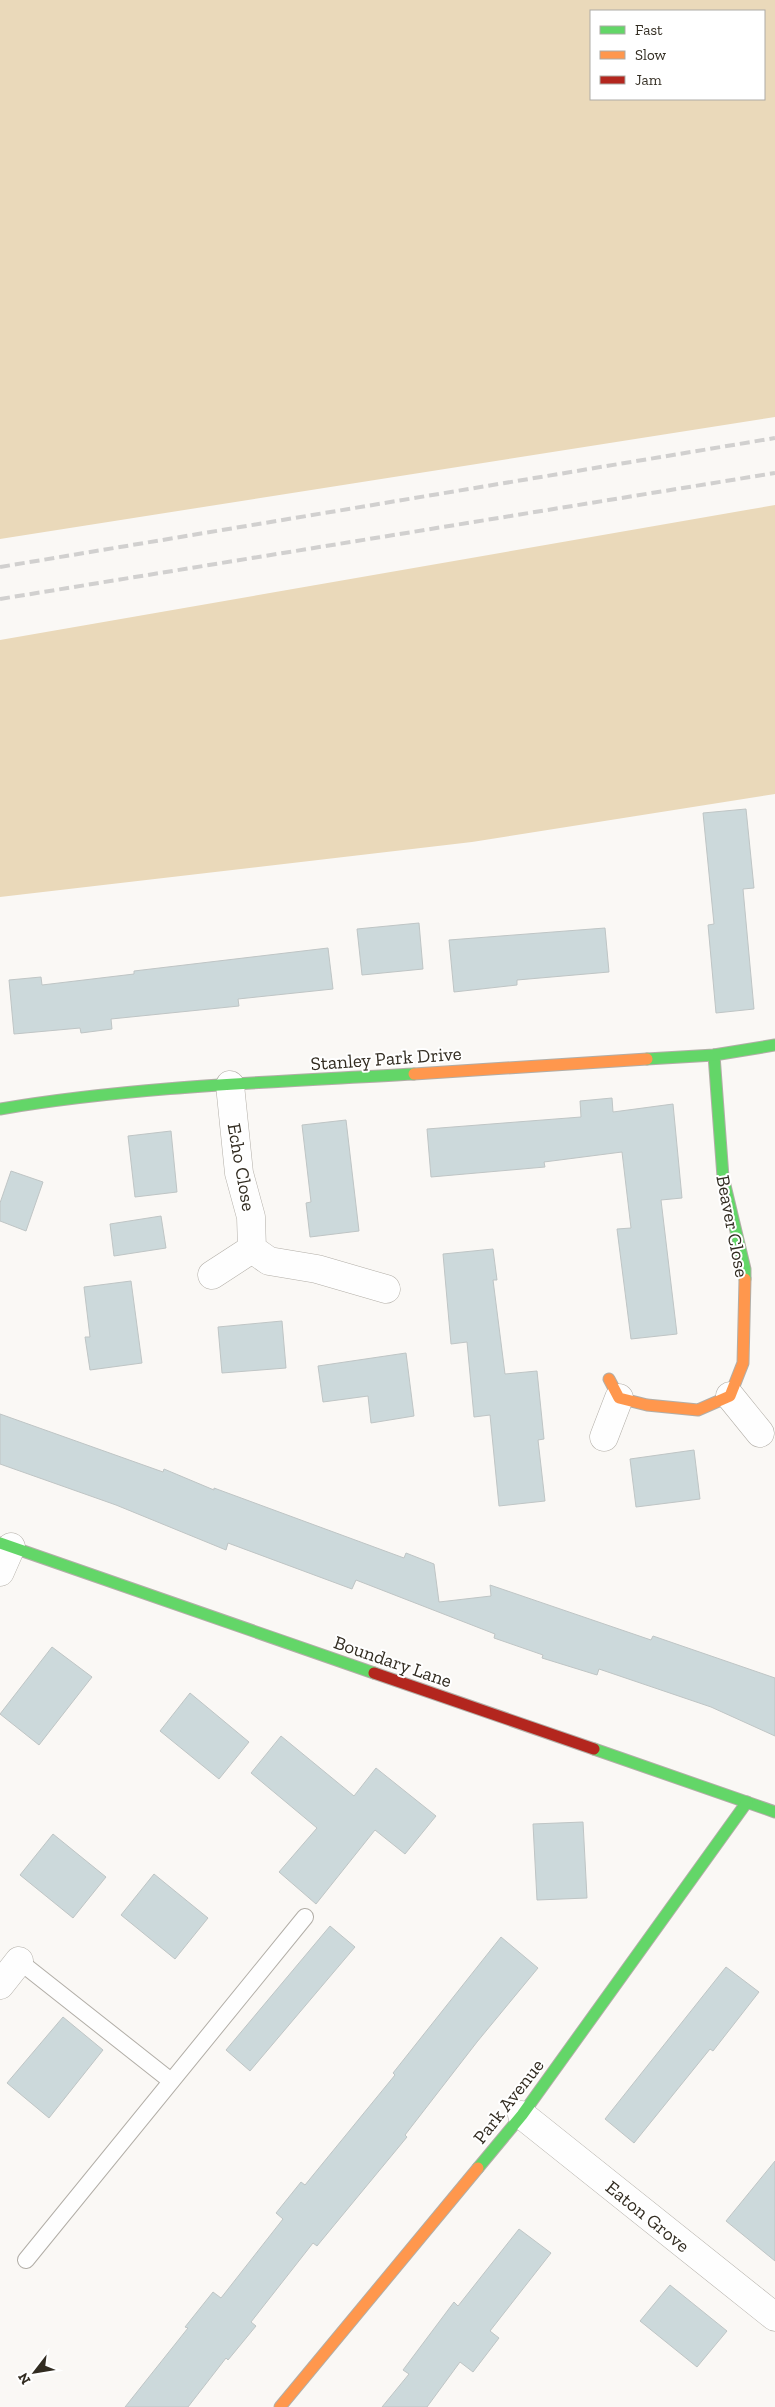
<svg xmlns="http://www.w3.org/2000/svg" width="775" height="2407" viewBox="0 0 775 2407" font-family="'Zilla Slab',serif">
  <style>
    .forest { fill: #ead9ba; fill-rule: evenodd }
    .building { fill: #ccd9db; stroke: #bfc5c5 }
    .lines { fill: none; stroke-linecap: round; stroke-linejoin: round }
    .lane-casing { stroke: #b2aea7; stroke-width: 18 }
    .street-casing { stroke: #b2aea7; stroke-width: 29 }
    .fast-casing { stroke: #b2aea7; stroke-width: 13 }
    .slow-casing { stroke: #b2aea7; stroke-width: 13 }
    .jam-casing { stroke: #b2aea7; stroke-width: 13 }
    .lane { stroke: #fefefe; stroke-width: 16 }
    .street { stroke: #fefefe; stroke-width: 28 }
    .fast { stroke: #63d668; stroke-width: 11 }
    .slow { stroke: #ff974d; stroke-width: 11 }
    .jam { stroke: #b3261e; stroke-width: 11 }
    .rail { stroke: #d1d0cf; stroke-width: 4; stroke-dasharray: 10 5; stroke-linecap: butt }
    .labels { text-anchor: middle; stroke-width: 4; stroke-linejoin: round; paint-order: stroke }
    .street-label { font-size: 19px; fill: #322c21; stroke: #fff }
  </style>
  <rect width="100%" height="100%" fill="#faf8f5"/>
  <!-- forest -->
  <g class="forest">
    <path d="M0 0H775V417L0 539ZM764 11V99H591V11Z"/>
    <path d="M775 505V794L472 842 0 897V640Z"/>
  </g>
  <!-- building -->
  <g class="building">
    <path d="M746 809 754 888 743 889 754 1009 716 1013 708 925 714 924 703 813Z"/>
    <path d="M419 923 423 969 362 975 357 929Z"/>
    <path d="M605 928 609 972 517 980V985L454 992 449 940Z"/>
    <path d="M328 948 333 989 238 999 239 1006 111 1019 112 1029 81 1033 80 1028 14 1034 9 980 41 977 42 985 134 974V971Z"/>
    <path d="M612 1098 613 1112 673 1104 682 1198 661 1200 677 1334 631 1339 617 1229 631 1228 622 1152 544 1162 545 1167 431 1177 427 1129 581 1117 580 1101Z"/>
    <path d="M346 1120 359 1231 310 1237 306 1203 311 1202 302 1125Z"/>
    <path d="M171 1131 177 1192 135 1197 128 1136Z"/>
    <path d="M11 1171 43 1182 26 1231 0 1221V1203Z"/>
    <path d="M161 1216 166 1248 114 1256 110 1224Z"/>
    <path d="M493 1249 497 1280H493L505 1374 537 1371 544 1439 538 1440 545 1501 499 1506 490 1415 474 1417 467 1342 451 1344 443 1254Z"/>
    <path d="M131 1281 142 1363 90 1370 85 1337H90L84 1287Z"/>
    <path d="M282 1321 286 1368 222 1373 218 1327Z"/>
    <path d="M406 1353 414 1416 371 1423 368 1396 323 1402 318 1366Z"/>
    <path d="M0 1414 163 1472 164 1469 214 1490V1488L404 1558 406 1553 434 1564 439 1602 491 1596 490 1585 651 1640 653 1636 775 1678V1736L711 1707 599 1669 597 1675 542 1658 543 1655 494 1638 495 1634 356 1580 352 1589 228 1543 226 1550 116 1505 0 1464Z"/>
    <path d="M694 1450 700 1499 636 1507 630 1459Z"/>
    <path d="M52 1647 92 1677 39 1745 0 1714Z"/>
    <path d="M190 1693 249 1742 219 1779 160 1731Z"/>
    <path d="M281 1736 354 1796 376 1768 436 1816 405 1854 375 1830 316 1904 279 1872 317 1828 251 1773Z"/>
    <path d="M583 1822 587 1898 537 1900 533 1824Z"/>
    <path d="M53 1834 106 1877 73 1918 20 1875Z"/>
    <path d="M154 1874 208 1918 175 1959 121 1915Z"/>
    <path d="M330 1926 355 1947 250 2071 226 2050Z"/>
    <path d="M501 1937 538 1968 477 2042 405 2135 407 2137 317 2246 313 2243 251 2322 256 2326 228 2360 226 2358 188 2407H125L188 2328 185 2327 213 2292 221 2298 283 2219 276 2213 301 2182 305 2185 395 2075 393 2073Z"/>
    <path d="M726 1967 759 1992 713 2051 710 2049 634 2143 605 2119Z"/>
    <path d="M63 2017 103 2050 49 2118 7 2083Z"/>
    <path d="M775 2161V2261L726 2221Z"/>
    <path d="M519 2229 551 2253 490 2331 499 2338 473 2372 460 2362 427 2407H382L409 2374 403 2370 454 2302 458 2306Z"/>
    <path d="M670 2285 727 2331 697 2367 640 2321Z"/>
  </g>
  <g class="lines">
    <!-- lane casing -->
    <g class="lane-casing">
      <g id="lane">
        <path d="M19 1961 171 2081"/>
        <path d="M26 2260 305 1917"/>
      </g>
    </g>
    <!-- street casing -->
    <g class="street-casing">
      <g id="street">
        <path d="M230 1085 239 1173 251 1217 252 1249 269 1261 317 1269 386 1289"/>
        <path d="M212 1275 252 1249"/>
        <path d="M730 1396 760 1433"/>
        <path d="M604 1437 619 1398"/>
        <path d="M0 1572 11 1547"/>
        <path d="M0 1985 19 1961"/>
        <path d="M522 2115 775 2317"/>
      </g>
    </g>
    <!-- fast casing -->
    <g class="fast-casing">
      <g id="fast">
        <path d="M714 1055 723 1177 745 1269V1279"/>
        <path d="M647 1059 714 1055 775 1045"/>
        <path d="M0 1109C136 1086 276 1082 414 1074"/>
        <path d="M0 1543 374 1673"/>
        <path d="M594 1749 775 1812"/>
        <path d="M478 2168 522 2115 747 1802"/>
      </g>
    </g>
    <!-- slow casing -->
    <g class="slow-casing">
      <g id="slow">
        <path d="M414 1074 647 1059"/>
        <path d="M609 1379 619 1398 647 1405 698 1410 730 1396 743 1363 745 1279"/>
        <path d="M280 2407 478 2168"/>
      </g>
    </g>
    <!-- jam casing -->
    <g class="jam-casing">
      <path id="jam" d="M374 1673 594 1749"/>
    </g>
    <!-- lane -->
    <use href="#lane" class="lane"/>
    <!-- street -->
    <use href="#street" class="street"/>
    <!-- fast -->
    <use href="#fast" class="fast"/>
    <!-- slow -->
    <use href="#slow" class="slow"/>
    <!-- jam -->
    <use href="#jam" class="jam"/>
    <!-- rail -->
    <g class="rail">
      <path d="M0 567 775 438"/>
      <path d="M0 599 775 473"/>
    </g>
  </g>
  <g class="labels">
    <!-- street labels -->
    <g class="street-label">
      <text transform="translate(386 1058) rotate(-4)" y="7">Stanley Park Drive</text>
      <text transform="translate(242 1167) rotate(80)" y="7">Echo Close</text>
      <text transform="translate(733 1226) rotate(79)" y="7">Beaver Close</text>
      <text transform="translate(393 1661) rotate(19)" y="7">Boundary Lane</text>
      <text transform="translate(508 2101) rotate(-52)" y="7">Park Avenue</text>
      <text transform="translate(648 2216) rotate(39)" y="7">Eaton Grove</text>
    </g>
  </g>
  <!-- legend -->
  <rect x="590" y="10" width="175" height="90" fill="#ffffff" stroke="#adaba6"/>
  <rect x="600" y="26" width="25" height="8" fill="#63d668" stroke="#adaba6"/>
  <text x="635" y="35" font-size="15" fill="#322c21">Fast</text>
  <rect x="600" y="51" width="25" height="8" fill="#ff974d" stroke="#adaba6"/>
  <text x="635" y="60" font-size="15" fill="#322c21">Slow</text>
  <rect x="600" y="76" width="25" height="8" fill="#b3261e" stroke="#adaba6"/>
  <text x="635" y="85" font-size="15" fill="#322c21">Jam</text>
  <!-- north arrow -->
  <g transform="translate(35 2372) rotate(239)" stroke="#ffffff" stroke-width="4" paint-order="stroke">
  <path d="M0-4L9 19L0 12L-9 19Z" fill="#322c21"/>
  <text y="-8" font-size="14" font-weight="bold" text-anchor="middle" fill="#322c21">N</text>
  </g>
</svg>
